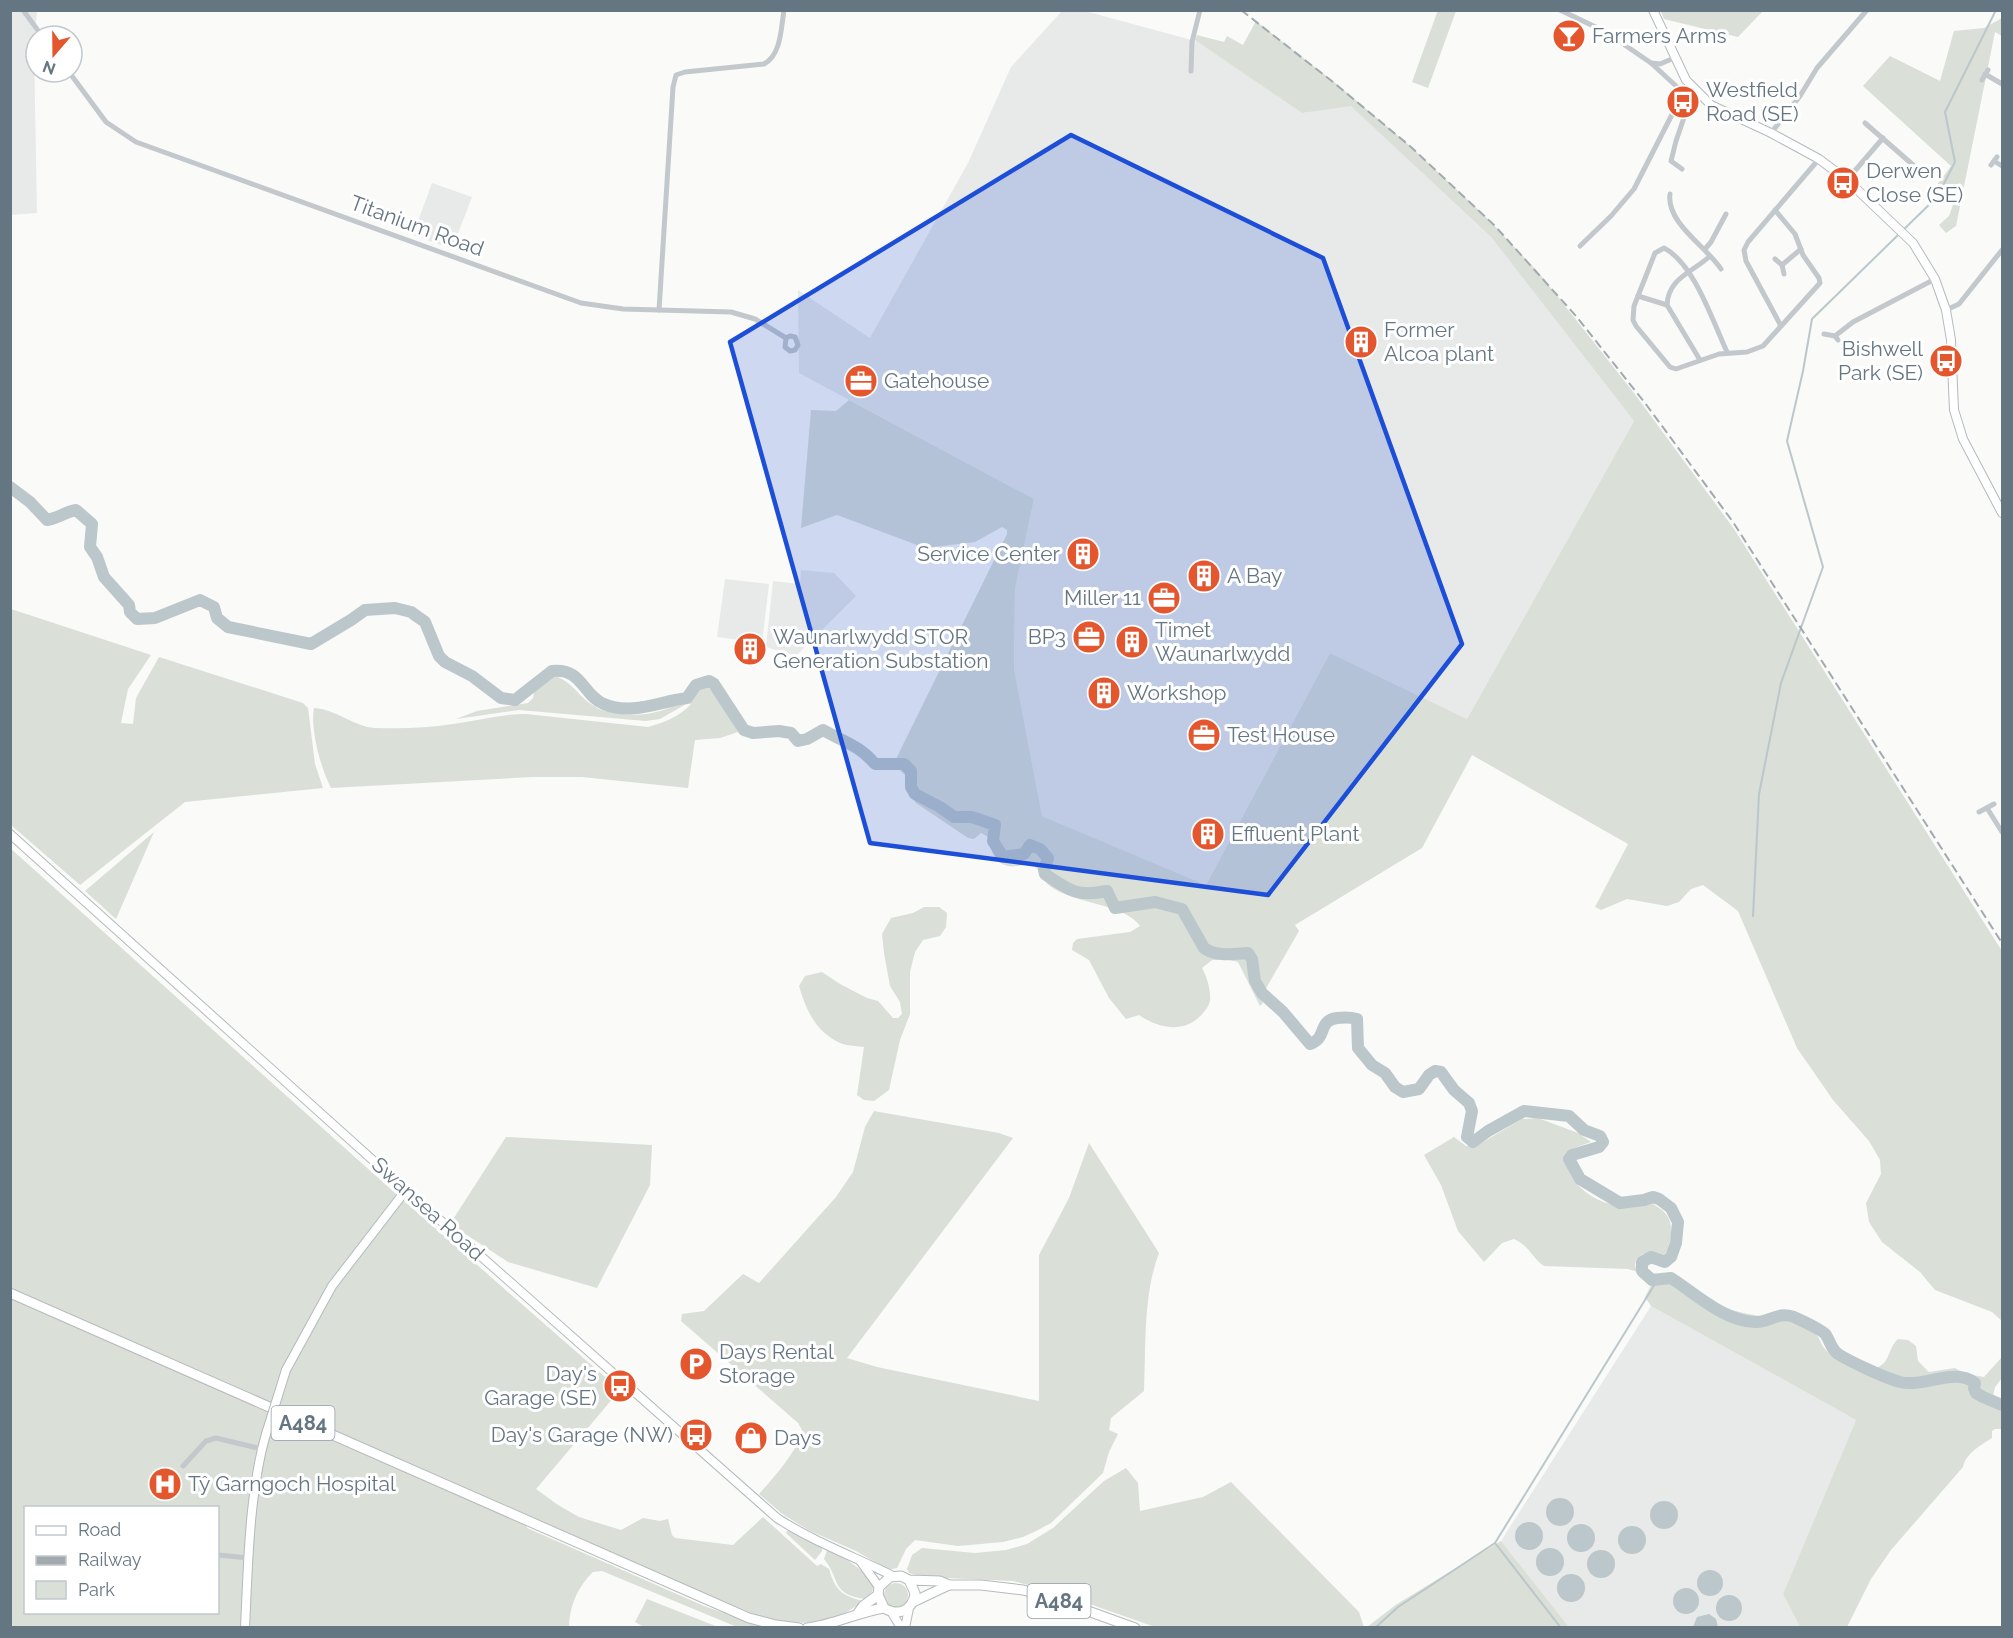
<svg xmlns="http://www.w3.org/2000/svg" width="2013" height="1638" viewBox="0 0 2013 1638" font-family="Raleway,sans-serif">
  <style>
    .built { fill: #e8e9e9 }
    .green { fill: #dadfd7; fill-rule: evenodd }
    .water { fill: #bbc7cb }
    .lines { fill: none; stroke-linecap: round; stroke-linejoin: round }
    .stream { stroke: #bbc7cb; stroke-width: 2 }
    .river { stroke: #bbc7cb; stroke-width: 12 }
    .secondary-casing { stroke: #b3babf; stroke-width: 10 }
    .primary-casing { stroke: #b5babe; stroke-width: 11 }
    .street { stroke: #c3c8cc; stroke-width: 5 }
    .secondary { stroke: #fff; stroke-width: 8 }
    .primary { stroke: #fff; stroke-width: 9 }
    .rail { stroke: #a2aab0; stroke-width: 2; stroke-dasharray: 9 4.5; stroke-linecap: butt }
    .secondary-bridge-casing { stroke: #b3babf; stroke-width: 10; stroke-linecap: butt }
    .secondary-bridge { stroke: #fff; stroke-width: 8 }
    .marked { fill: #1d4ed8; fill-opacity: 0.2; stroke: #1d4ed8; stroke-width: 4.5; stroke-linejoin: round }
    .labels { text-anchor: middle; stroke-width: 6; stroke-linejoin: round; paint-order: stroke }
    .shield { fill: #fff; stroke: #939fa8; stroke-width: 1.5 }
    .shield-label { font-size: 20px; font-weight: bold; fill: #657683 }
    .poi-label { font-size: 21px; fill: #657683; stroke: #fff; text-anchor: start }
    .street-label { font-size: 21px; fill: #657683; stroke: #fff }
  </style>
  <rect width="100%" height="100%" fill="#fafaf8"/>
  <!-- built -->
  <g class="built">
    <path d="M11 11H37L34 47 37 213 11 215Z"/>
    <path d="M1062 11H1085L1199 42 1302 113 1351 105 1491 237 1634 421 1467 719 1330 653 1206 885 1042 816 1014 669 1015 589 1034 499 799 373 798 290 870 338 968 163 1011 67Z"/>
    <path d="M432 183 472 197 452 249 413 235Z"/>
    <path d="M801 570 834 573 856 596 796 656 766 647 773 581 800 584Z"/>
    <path d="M725 579 769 584 762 643 717 637Z"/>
    <path d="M1651 1306 1856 1420 1783 1594 1800 1627H1569L1501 1541Z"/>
  </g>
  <!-- green -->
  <g class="green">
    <path d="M1438 10 1456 11 1428 88 1412 82Z"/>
    <path d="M1661 11H1763L1738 37 1664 19Z"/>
    <path d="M2002 18V36L1995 32 1956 226 1946 233 1939 225 1949 216 1954 202 1934 189 1951 166 1863 86 1890 56 1940 81 1954 31 1984 28Z"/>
    <path d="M1256 21 1334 82 1409 145 1486 217 1539 273 1634 393 1734 529 2002 951V1321L1992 1312 1935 1290 1920 1272 1882 1242 1869 1222 1866 1203 1881 1174 1880 1160 1869 1141 1833 1100 1797 1048 1738 911 1703 885 1691 889 1679 902 1667 906 1627 899 1601 910 1595 907 1628 844 1472 755 1422 848 1295 925 1299 931 1261 997 1263 1003 1260 1006 1238 962 1229 960H1212L1202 968C1207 977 1211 990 1210 1001 1209 1006 1206 1009 1203 1013 1186 1034 1159 1029 1139 1015L1126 1019 1109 998 1089 960 1072 950 1073 943 1077 939 1130 932 1140 926C1130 910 1094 904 1076 898 1065 894 1051 890 1044 880 1038 872 1038 867 1030 862 1007 873 990 863 990 838L981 833 974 839 968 838 916 803 906 789 905 775 899 769H891L1007 534V530L1002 527 975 542 925 548 837 515 801 528 811 410 836 411 849 400 1034 499 1015 589 1014 669 1042 816 1206 885 1330 653 1467 719 1634 421 1491 237 1351 106 1302 113 1195 40 1197 35 1224 42 1227 36 1243 45Z"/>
    <path d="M11 609 151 655 128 689 121 723 133 724 136 698 159 657 303 703 308 708 315 764 323 788 185 802 80 885 11 825Z"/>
    <path d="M553 675C575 683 577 696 594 706 599 710 606 711 612 712 645 720 678 710 702 686 717 686 731 719 738 732L720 738 695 740 688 788 582 777H532L331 788C321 769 310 729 314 708 336 709 354 727 375 728 401 729 428 728 453 724 478 721 501 714 526 714L648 727C663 723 681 716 691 704L688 703 660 719 646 721 519 710 456 719 477 711 528 703 533 698 536 682 543 677Z"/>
    <path d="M154 832 116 919 85 891Z"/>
    <path d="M10 848 395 1193 620 1390 536 1489 558 1505 579 1517 621 1530 643 1518 660 1521 668 1519 672 1535 675 1538 733 1545 763 1517 817 1566 821 1564 829 1569C835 1590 842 1596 863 1601 830 1627 799 1626 761 1617L525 1516 527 1528 704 1606 764 1627H737L602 1571 593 1572C578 1586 569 1607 569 1627H11ZM26 1508H218V1612H26Z"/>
    <path d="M924 907H939L947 913 946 927 940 936 923 940 915 952 910 972V1014L900 1040 889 1090 874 1101 864 1100 857 1095 864 1047C857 1046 847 1046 840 1043 815 1031 806 1010 799 986L805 976 822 972 840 984 867 998 878 1001 893 1018H898L902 1014 900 1002 890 986 884 953 882 934 891 918 913 913Z"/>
    <path d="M874 1111 999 1133 1013 1138 847 1358 877 1367 1039 1401V1255L1069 1198 1089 1143 1159 1253C1143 1295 1146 1346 1144 1391L1111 1418 1109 1430 1118 1434 1109 1452 1103 1473 1051 1523 1036 1531 1023 1537 1003 1542 958 1546 915 1540 906 1549 897 1568 889 1570 856 1551 808 1530 781 1513 759 1494C776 1475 793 1456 803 1432L798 1423 681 1321 682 1314 704 1311 743 1274 759 1283 836 1197 853 1172 865 1127Z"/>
    <path d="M1538 1118 1578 1133 1591 1142 1574 1148 1568 1155C1568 1161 1567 1168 1570 1173 1578 1192 1604 1206 1624 1206 1634 1206 1643 1204 1653 1204 1657 1207 1662 1209 1665 1213 1675 1223 1671 1244 1665 1255L1643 1254 1636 1259 1635 1266 1638 1272 1628 1269 1544 1266C1530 1256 1531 1247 1514 1239L1502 1243 1484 1262 1458 1231 1441 1185 1424 1155 1454 1137 1466 1146 1478 1145 1522 1119Z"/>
    <path d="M506 1137 652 1145 650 1185 597 1288 508 1262 450 1224Z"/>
    <path d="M1656 1276C1685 1274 1702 1298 1726 1308 1755 1319 1788 1315 1815 1333 1820 1337 1820 1343 1824 1348 1833 1359 1859 1373 1873 1369 1892 1364 1886 1350 1898 1339L1908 1340 1916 1346 1918 1361 1929 1372 1955 1368 1966 1374 1984 1377 2002 1357V1378L1995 1387 1993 1396 2002 1401V1429H1995L1992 1431V1438C1981 1445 1966 1453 1963 1467L1891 1550 1871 1579 1847 1627H1800L1783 1594 1856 1420 1651 1306 1645 1297Z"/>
    <path d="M1126 1468 1138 1483 1140 1511 1203 1497 1231 1482 1359 1612 1364 1627H1155L1064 1595 1013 1581 923 1577 909 1573 907 1569 912 1555 922 1548 975 1553 1006 1550 1027 1544 1053 1528 1104 1481Z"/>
    <path d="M788 1530 822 1547V1551L815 1560 786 1533Z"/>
    <path d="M1501 1541 1569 1627H1367L1397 1604Z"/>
    <path d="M827 1550C847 1559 861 1567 874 1585L872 1592 865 1599C830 1594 841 1579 824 1559Z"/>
    <circle cx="896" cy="1595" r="12"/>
    <path d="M647 1599 718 1627H644L635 1622Z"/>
  </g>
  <!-- water -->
  <g class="water">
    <circle cx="1560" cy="1512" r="14"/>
    <circle cx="1664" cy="1515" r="14"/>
    <circle cx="1529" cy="1536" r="14"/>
    <circle cx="1581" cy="1538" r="14"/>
    <circle cx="1632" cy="1540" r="14"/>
    <circle cx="1550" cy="1562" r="14"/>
    <circle cx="1601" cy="1564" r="14"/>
    <circle cx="1710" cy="1583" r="13"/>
    <circle cx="1571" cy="1588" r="14"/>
    <circle cx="1686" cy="1601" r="13"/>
    <circle cx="1729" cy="1608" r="13"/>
    <path d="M1709 1614 1716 1619 1718 1627H1693L1697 1617Z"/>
  </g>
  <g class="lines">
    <!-- stream -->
    <g class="stream">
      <path d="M1753 916 1759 794 1781 683 1823 567 1787 441 1803 371 1812 319 1937 197 1955 162 1945 112 1996 10"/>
      <path d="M1495 1543 1561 1628"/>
      <path d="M1375 1628 1398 1607 1495 1543 1658 1279"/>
    </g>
    <!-- river -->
    <path class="river" d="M10 487 30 502 47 520C59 518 65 512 76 510L92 524 90 547 97 557 104 577 129 605 130 612 137 619 155 618 200 600 214 607 217 618 228 627 311 644 351 620 365 610 395 608 411 612 425 622 439 656 445 662 472 676 501 698 515 700 552 671C583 668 582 695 604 704 631 716 661 701 687 698L696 685 709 681 714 684 744 730 753 733 779 731 791 733 798 741 807 739 823 730C844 742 859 745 875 764H904L911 771V787L915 794 940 807 954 817H972L995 825 993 841 1003 857 1024 854 1030 845 1040 849 1048 858 1044 870 1045 874C1070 891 1077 897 1107 891L1115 908 1155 902 1182 909 1204 948C1217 957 1233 954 1248 953L1252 959 1255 981 1262 993 1283 1012 1310 1044C1328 1038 1317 1021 1337 1018 1345 1017 1350 1017 1357 1019L1358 1048 1372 1065 1385 1073 1395 1087 1403 1092 1419 1089 1429 1075 1435 1071 1441 1072 1454 1090 1469 1103 1472 1111 1467 1137 1473 1142 1488 1131 1524 1111 1569 1116 1584 1130 1600 1136 1603 1142 1599 1147 1572 1155 1569 1159 1580 1179 1620 1203 1644 1200 1653 1197 1659 1199 1671 1208 1678 1222 1676 1243 1671 1257 1665 1262 1651 1257 1642 1262V1271L1652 1280 1671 1278C1696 1294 1724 1321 1755 1322 1770 1323 1776 1311 1794 1317 1800 1320 1823 1330 1826 1335 1830 1341 1831 1349 1838 1354 1851 1362 1885 1378 1900 1382 1925 1388 1954 1367 1975 1383L1974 1388 1976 1393 1983 1397 2002 1405"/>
    <!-- secondary casing -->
    <g class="secondary-casing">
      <g id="secondary">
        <path d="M1653 10 1686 80 1711 105 1771 133 1819 159 1847 180 1913 243 1935 279 1946 310 1951 340 1954 410 1963 439 2002 513"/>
        <path d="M10 834 406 1190 777 1518C814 1542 855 1557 893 1576"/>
        <path d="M286 1370 332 1286 406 1190"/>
        <path d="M861 1562 879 1587"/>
        <path d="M891 1611 901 1628"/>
        <path d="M245 1628C248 1566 249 1493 266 1434"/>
        <path d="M905 1628 909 1608"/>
      </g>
    </g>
    <!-- primary casing -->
    <g class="primary-casing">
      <g id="primary">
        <path d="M10 1293 749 1618 776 1625 799 1628"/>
        <path d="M909 1580 915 1593C913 1610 899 1617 884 1608L878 1595 879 1587 890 1577 901 1576 909 1580 940 1581 949 1585H981L1023 1590 1052 1598 1135 1628"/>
        <path d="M913 1602 949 1585"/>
        <path d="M858 1613 863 1606 878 1595"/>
        <path d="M807 1628C834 1625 858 1612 884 1608"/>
      </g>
    </g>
    <!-- street -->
    <g class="street">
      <path d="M23 10 42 36"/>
      <path d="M1560 10 1606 32 1651 63 1687 96 1691 97 1699 94"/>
      <path d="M1651 63 1660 64 1674 58"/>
      <path d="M1191 71 1192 42 1200 10"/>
      <path d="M69 72 106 122 136 142 581 303 623 309 731 312 755 319 786 338 790 336 795 337 798 345 795 350 790 351 785 347 786 338"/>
      <path d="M1985 74 2002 84"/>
      <path d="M1982 80 1988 70"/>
      <path d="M1865 123 1920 171"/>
      <path d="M1771 133 1800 96 1817 68 1867 10"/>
      <path d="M1994 161 2002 166"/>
      <path d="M1991 165 1997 157"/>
      <path d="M1682 169 1671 161 1676 141 1691 97"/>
      <path d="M1847 180 1883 138"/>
      <path d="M1670 194C1666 223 1707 247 1721 269"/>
      <path d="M1580 246 1611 216 1634 189 1683 93"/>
      <path d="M1705 249 1711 242 1726 214"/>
      <path d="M1775 259 1782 265 1784 274"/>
      <path d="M1782 265 1801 249"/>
      <path d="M1638 296 1667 305"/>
      <path d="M659 310 673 87 676 75 685 72 764 64C781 55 781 29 784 10"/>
      <path d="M1946 310 1959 304 2002 250"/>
      <path d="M1781 326 1746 261 1744 250 1748 242 1819 159"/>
      <path d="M1824 334 1835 336"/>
      <path d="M1838 340 1835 336 1853 322 1935 279"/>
      <path d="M1727 352C1713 322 1694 263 1664 248L1655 253 1634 306 1633 320 1636 326 1670 367 1676 369 1719 354 1747 352 1763 346 1820 283 1819 278 1803 255 1795 234 1775 210"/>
      <path d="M1700 360 1667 305C1668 278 1693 272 1710 256"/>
      <path d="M1987 808 2002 832"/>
      <path d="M1979 812 1994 804"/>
      <path d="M183 1466 206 1441 216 1438 262 1449"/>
      <path d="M218 1555 249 1558"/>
    </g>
    <!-- secondary -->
    <use href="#secondary" class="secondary"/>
    <!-- primary -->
    <use href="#primary" class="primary"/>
    <!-- rail -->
    <path class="rail" d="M1241 10 1333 82 1411 147 1495 226 1576 316 1645 403 1733 522 2002 943"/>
    <!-- secondary-bridge casing -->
    <g class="secondary-bridge-casing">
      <path id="secondary-bridge" d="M266 1434 286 1370"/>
    </g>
    <!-- secondary-bridge -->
    <use href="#secondary-bridge" class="secondary-bridge"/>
  </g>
  <!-- marked area -->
  <path class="marked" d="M1071 135 1323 258 1462 644 1268 895 870 843 730 342Z"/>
  <!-- icons -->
  <defs>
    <g id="bar-disc" transform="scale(1.725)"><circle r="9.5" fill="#e4572e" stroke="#fff"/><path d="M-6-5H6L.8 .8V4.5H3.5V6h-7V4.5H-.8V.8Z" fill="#fff"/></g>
    <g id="bus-disc" transform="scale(1.725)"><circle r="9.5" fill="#e4572e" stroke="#fff"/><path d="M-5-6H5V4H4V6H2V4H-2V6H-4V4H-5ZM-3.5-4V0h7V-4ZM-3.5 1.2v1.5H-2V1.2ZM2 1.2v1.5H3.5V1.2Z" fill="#fff"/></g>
    <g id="building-disc" transform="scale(1.725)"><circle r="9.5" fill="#e4572e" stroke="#fff"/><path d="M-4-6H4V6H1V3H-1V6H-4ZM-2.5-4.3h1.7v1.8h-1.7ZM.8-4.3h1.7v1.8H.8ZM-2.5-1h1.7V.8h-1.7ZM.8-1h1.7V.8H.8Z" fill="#fff"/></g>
    <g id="office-disc" transform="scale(1.725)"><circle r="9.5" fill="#e4572e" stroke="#fff"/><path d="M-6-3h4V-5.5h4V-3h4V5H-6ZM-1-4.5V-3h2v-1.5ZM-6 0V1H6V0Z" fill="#fff"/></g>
    <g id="parking-disc" transform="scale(1.725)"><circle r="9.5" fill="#e4572e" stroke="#fff"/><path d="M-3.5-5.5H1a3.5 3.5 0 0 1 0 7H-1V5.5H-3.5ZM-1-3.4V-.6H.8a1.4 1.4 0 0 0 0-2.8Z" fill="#fff"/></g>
    <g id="shop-disc" transform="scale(1.725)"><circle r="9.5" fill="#e4572e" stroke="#fff"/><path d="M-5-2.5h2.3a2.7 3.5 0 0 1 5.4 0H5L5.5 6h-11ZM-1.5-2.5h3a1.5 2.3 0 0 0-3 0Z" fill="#fff"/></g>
    <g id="hospital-disc" transform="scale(1.725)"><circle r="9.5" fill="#e4572e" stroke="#fff"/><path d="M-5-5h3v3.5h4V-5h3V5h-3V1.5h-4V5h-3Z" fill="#fff"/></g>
  </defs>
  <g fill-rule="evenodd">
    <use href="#bar-disc" x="1569" y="36"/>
    <use href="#bus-disc" x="1683" y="102"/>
    <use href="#bus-disc" x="1843" y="183"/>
    <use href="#building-disc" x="1361" y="342"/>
    <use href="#bus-disc" x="1946" y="361"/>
    <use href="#office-disc" x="861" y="381"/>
    <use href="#building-disc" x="1083" y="554"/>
    <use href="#building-disc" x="1204" y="576"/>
    <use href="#office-disc" x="1164" y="598"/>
    <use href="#office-disc" x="1089" y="637"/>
    <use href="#building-disc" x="1132" y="642"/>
    <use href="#building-disc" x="750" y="649"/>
    <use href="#building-disc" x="1104" y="693"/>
    <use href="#office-disc" x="1204" y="735"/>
    <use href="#building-disc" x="1208" y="834"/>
    <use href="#parking-disc" x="696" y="1364"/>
    <use href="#bus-disc" x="620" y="1386"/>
    <use href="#bus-disc" x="696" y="1435"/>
    <use href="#shop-disc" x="751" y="1438"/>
    <use href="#hospital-disc" x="165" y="1484"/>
  </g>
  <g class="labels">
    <!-- shield labels -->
    <g class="shield">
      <rect x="271.5" y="1406" width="63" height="34" rx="4.5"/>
      <rect x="1027.5" y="1584" width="63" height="34" rx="4.5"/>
    </g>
    <g class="shield-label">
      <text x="303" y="1430">A484</text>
      <text x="1059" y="1608">A484</text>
    </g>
    <!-- poi labels -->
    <g class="poi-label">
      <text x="1592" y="43">Farmers Arms</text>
      <text x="1706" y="97">Westfield<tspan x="1706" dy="24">Road (SE)</tspan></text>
      <text x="1866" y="178">Derwen<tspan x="1866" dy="24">Close (SE)</tspan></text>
      <text x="1384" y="337">Former<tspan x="1384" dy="24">Alcoa plant</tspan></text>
      <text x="1923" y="356" text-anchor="end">Bishwell<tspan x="1923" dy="24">Park (SE)</tspan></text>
      <text x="884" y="388">Gatehouse</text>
      <text x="1060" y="561" text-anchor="end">Service Center</text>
      <text x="1227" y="583">A Bay</text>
      <text x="1141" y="605" text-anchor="end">Miller 11</text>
      <text x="1155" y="637">Timet<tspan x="1155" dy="24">Waunarlwydd</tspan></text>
      <text x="773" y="644">Waunarlwydd STOR<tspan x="773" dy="24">Generation Substation</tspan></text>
      <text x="1066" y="644" text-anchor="end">BP3</text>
      <text x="1127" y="700">Workshop</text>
      <text x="1227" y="742">Test House</text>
      <text x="1231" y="841">Effluent Plant</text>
      <text x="719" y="1359">Days Rental<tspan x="719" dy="24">Storage</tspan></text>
      <text x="597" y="1381" text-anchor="end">Day's<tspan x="597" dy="24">Garage (SE)</tspan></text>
      <text x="673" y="1442" text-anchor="end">Day's Garage (NW)</text>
      <text x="774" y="1445">Days</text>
      <text x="188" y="1491">Tŷ Garngoch Hospital</text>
    </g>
    <!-- street labels -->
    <g class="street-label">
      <text transform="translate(417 226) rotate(20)" y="7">Titanium Road</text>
      <text transform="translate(428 1209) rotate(42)" y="7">Swansea Road</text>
    </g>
  </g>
  <!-- border -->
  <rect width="2013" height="1638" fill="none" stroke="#657683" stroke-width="24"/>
  <!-- legend -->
  <rect x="24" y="1506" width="195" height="108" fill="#ffffff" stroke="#c1c8cd" stroke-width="1.5"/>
  <rect x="36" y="1526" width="30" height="9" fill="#ffffff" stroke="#c1c8cd" stroke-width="1.5"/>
  <text x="78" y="1536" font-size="18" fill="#657683">Road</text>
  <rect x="36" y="1556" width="30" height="9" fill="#a2aab0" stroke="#c1c8cd" stroke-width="1.5"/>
  <text x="78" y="1566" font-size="18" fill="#657683">Railway</text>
  <rect x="36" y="1581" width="30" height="18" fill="#dadfd7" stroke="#c1c8cd" stroke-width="1.5"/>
  <text x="78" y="1596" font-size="18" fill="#657683">Park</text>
  <!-- north arrow -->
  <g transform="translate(54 54) rotate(200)"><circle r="28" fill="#ffffff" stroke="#c1c8cd" stroke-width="1.5"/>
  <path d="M0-4.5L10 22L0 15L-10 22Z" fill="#e4572e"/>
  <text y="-9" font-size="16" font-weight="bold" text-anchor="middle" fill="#657683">N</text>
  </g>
</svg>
